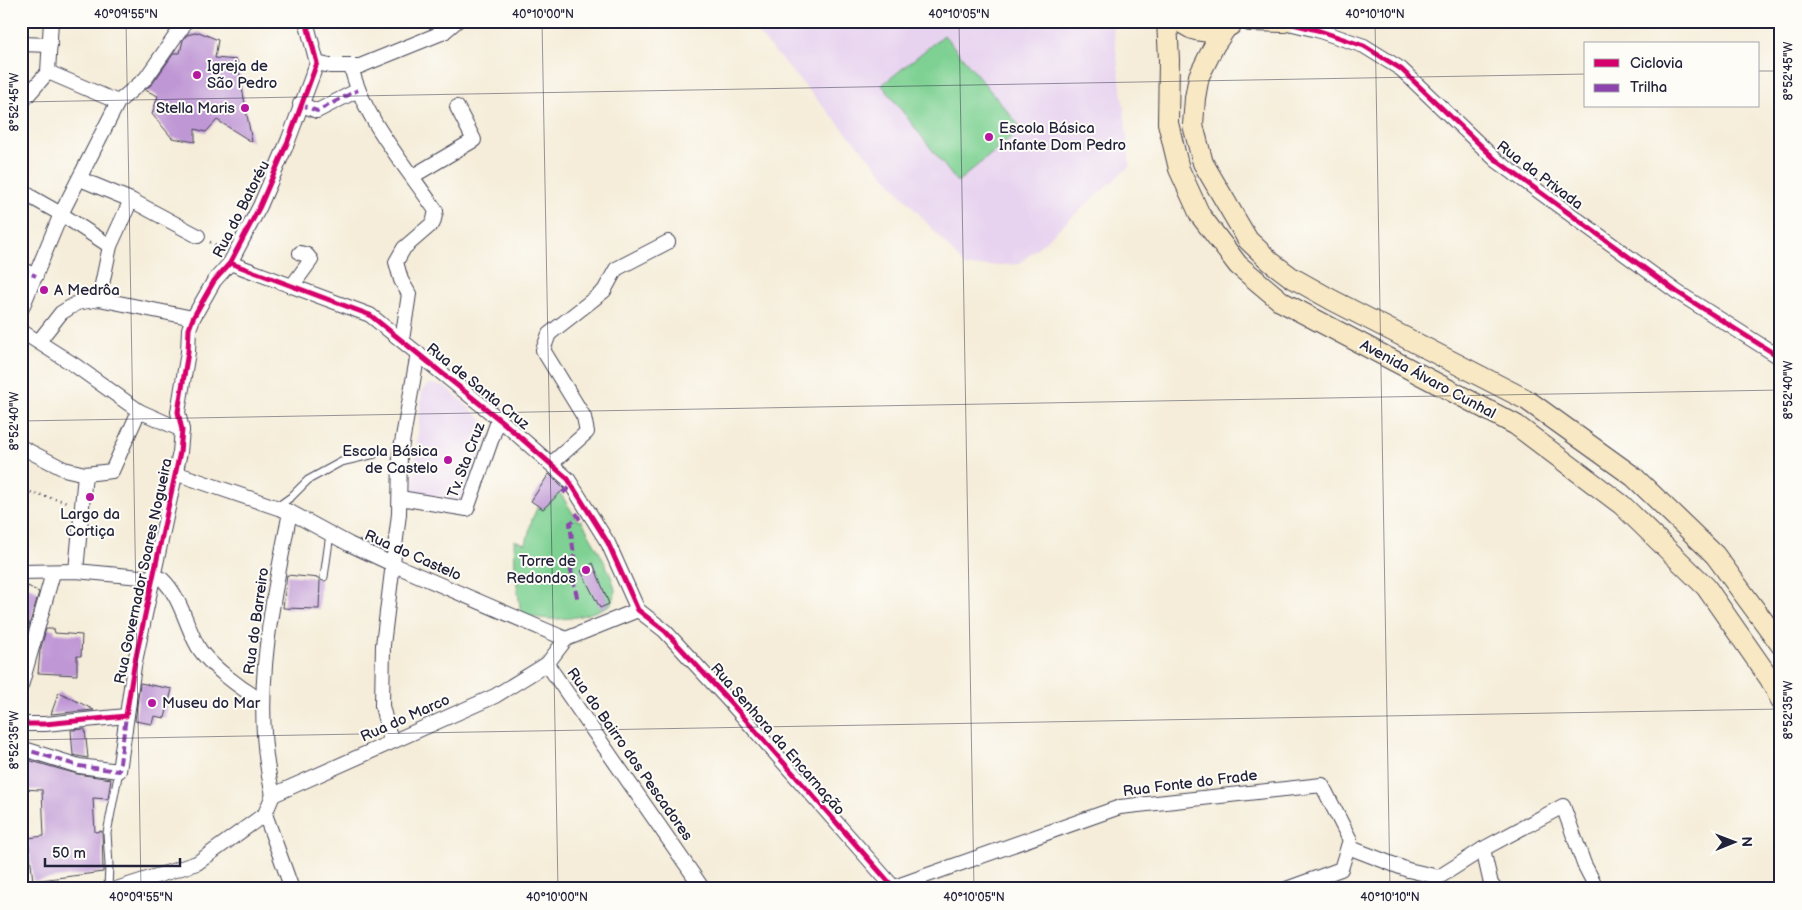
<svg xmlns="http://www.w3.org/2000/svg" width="1802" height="910" viewBox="0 0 1802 910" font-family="'Balsamiq Sans',sans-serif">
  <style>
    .built { fill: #e7d2ef }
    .green { fill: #7ed193; stroke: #507a67 }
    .building { fill: #bf97d5 }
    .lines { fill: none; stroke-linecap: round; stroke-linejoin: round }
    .lane-casing { stroke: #424053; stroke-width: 9 }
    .street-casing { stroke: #424053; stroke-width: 16 }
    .secondary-casing { stroke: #424053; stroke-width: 22 }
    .path { stroke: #424053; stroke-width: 3; stroke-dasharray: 1 4; stroke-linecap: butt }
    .lane { stroke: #fff; stroke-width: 7 }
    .street { stroke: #fff; stroke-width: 14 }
    .secondary { stroke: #f8e8c3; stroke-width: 20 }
    .quiet { stroke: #8e44ad; stroke-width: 4; stroke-dasharray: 8 4; stroke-linecap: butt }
    .cycleway-casing { stroke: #fdfcf7; stroke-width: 8 }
    .cycleway { stroke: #d6006c; stroke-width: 5 }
    .ticks { fill: none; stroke: #22223b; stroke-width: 1; stroke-opacity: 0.45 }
    .poi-dot { fill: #b5179e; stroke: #fdfcf7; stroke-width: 2 }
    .labels { text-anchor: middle; stroke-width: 4; stroke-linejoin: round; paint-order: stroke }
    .poi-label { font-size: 15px; fill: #22223b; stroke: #fdfcf7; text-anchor: start }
    .street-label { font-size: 15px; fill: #22223b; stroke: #fdfcf7 }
    .neatline { fill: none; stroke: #22223b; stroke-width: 2 }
    .ticks-label { font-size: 12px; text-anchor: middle; fill: #22223b }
  </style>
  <rect width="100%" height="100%" fill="#fdfcf7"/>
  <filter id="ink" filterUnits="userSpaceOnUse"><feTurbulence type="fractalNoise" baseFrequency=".02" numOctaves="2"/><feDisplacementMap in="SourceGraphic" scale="10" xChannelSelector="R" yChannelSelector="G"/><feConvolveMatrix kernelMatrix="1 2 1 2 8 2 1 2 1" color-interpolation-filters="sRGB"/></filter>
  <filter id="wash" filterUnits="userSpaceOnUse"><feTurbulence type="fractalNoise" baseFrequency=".0096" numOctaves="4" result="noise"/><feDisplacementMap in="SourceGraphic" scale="20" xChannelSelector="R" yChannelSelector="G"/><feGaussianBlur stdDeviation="1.12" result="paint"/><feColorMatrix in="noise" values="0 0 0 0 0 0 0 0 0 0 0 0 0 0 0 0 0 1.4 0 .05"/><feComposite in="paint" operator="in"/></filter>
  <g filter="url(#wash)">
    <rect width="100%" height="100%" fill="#f5edd9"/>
    <!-- built -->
    <g class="built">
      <path d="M747 21H1112L1124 109 1130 166 1019 264 966 267Z"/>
      <path d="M429 384 445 386 491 428 466 501 413 492 421 399 423 389Z"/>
    </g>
    <!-- green -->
    <g class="green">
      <path d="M944 35 1022 129 957 182 882 85Z"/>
      <path d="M560 493 578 521 581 520C589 535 617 579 615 594 615 598 612 602 610 605 580 620 552 623 521 614L515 570 514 540 526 544 532 519 538 506 543 509Z"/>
    </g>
    <g id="blocks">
      <!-- building -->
      <g class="building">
        <path d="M199 32 218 40 215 58 237 60 252 142 217 120 206 132 195 129V142L172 138 152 114 158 96 145 90 153 83 174 53H180L183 40 187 35Z"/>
        <path d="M549 474 564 489 543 509 531 501Z"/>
        <path d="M593 563 609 604 600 608 581 571Z"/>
        <path d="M287 575 319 578 320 581 319 609 283 608Z"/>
        <path d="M28 586 39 592 21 653V604Z"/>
        <path d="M46 629H54L55 633 82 635 81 656H77V675L38 673 40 651Z"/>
        <path d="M140 683 172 689 165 718 154 716 152 724 135 721Z"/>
        <path d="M59 692 94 710 51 714Z"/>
        <path d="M85 729 88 758 73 755 71 730Z"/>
        <path d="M21 758 77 774 111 779 108 799 93 798 95 832 102 831 103 872 33 881 28 838 44 836 42 790 21 789Z"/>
      </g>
    </g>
  </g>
  <g filter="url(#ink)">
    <use href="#blocks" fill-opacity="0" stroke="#424053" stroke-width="1"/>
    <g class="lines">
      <!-- lane casing -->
      <g class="lane-casing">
        <g id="lane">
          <path d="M277 507 291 497 308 480 341 462 375 454"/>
          <path d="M324 577 330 534"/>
          <path d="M108 889 109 865 107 833 119 771"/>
        </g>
      </g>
      <!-- street casing -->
      <g class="street-casing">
        <g id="street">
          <path d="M170 21 182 28"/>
          <path d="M437 21 444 32"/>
          <path d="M1285 22 1317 30 1364 46 1401 69 1496 160 1677 292 1781 358"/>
          <path d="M21 44 50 45"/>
          <path d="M317 63 330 66H360L444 32 457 21"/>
          <path d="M351 66C362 117 407 167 436 211L433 223 404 248 396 262 401 280 409 294 402 340"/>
          <path d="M48 72 118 102"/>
          <path d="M21 103 48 72 51 21"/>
          <path d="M300 104 317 111 358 90"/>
          <path d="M413 176 474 140 457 107"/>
          <path d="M80 179 131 200 198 236"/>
          <path d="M21 189 31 197 61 214 110 246"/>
          <path d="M230 263 370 315 505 424 568 479 608 543 638 610 665 631 732 704 895 889"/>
          <path d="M21 269 36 276"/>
          <path d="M292 286 311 260 307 255 300 253"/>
          <path d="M99 299 110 246 131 200"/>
          <path d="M21 310 61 214 118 102 146 78 186 21"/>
          <path d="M21 331 76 366 139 411 182 430"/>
          <path d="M39 341 61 313 77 303 99 299 193 318"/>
          <path d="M21 447 64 469 85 474 112 471 139 411"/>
          <path d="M551 464 587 432 584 417 543 350 549 334 604 291 616 269 668 242"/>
          <path d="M175 473 290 512 349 544 392 564 566 639 638 610"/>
          <path d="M400 498 467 509 499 418"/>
          <path d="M76 571 85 474"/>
          <path d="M21 572 76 571 162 579C180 596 185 622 196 643 205 663 243 690 262 701"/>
          <path d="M566 639 547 664 703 889"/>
          <path d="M21 686 53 573"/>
          <path d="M21 724H45L126 716"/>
          <path d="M391 741 382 706 383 645 399 514 400 454 418 353"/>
          <path d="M21 748 79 766 119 771 134 666 180 452 182 430 178 412 188 352 189 329 193 318 214 281 230 263 260 206 288 141 317 63 306 21"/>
          <path d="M273 795 495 696 547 664"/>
          <path d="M273 795C250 701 272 605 290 512"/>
          <path d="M265 814 292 889"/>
          <path d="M1348 847 1408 870 1439 877 1483 849"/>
          <path d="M894 887 1120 807 1322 785 1350 840 1341 869 1286 889"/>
          <path d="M116 889 197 863 265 814 273 795"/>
          <path d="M1495 889 1491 884 1483 849 1563 806 1584 864 1597 889"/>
        </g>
      </g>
      <!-- secondary casing -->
      <g class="secondary-casing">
        <g id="secondary">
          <path d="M1167 21 1169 60 1168 123 1179 169 1200 215 1238 265 1282 302 1516 425 1622 505 1706 587 1770 679 1781 700"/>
          <path d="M1180 21C1193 34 1216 35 1231 25"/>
          <path d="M1250 21 1285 22"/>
          <path d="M1226 28 1214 46 1199 76 1195 98 1193 125 1203 163 1248 240 1271 262 1291 277 1332 300 1527 400 1634 477 1715 555 1781 645"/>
        </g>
      </g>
      <!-- path -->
      <g class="path">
        <path d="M210 242 222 248"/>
        <path d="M21 490 67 502"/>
      </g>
      <!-- lane -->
      <use href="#lane" class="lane"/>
      <!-- street -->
      <use href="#street" class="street"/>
      <!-- secondary -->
      <use href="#secondary" class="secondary"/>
      <!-- quiet -->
      <g class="quiet">
        <path d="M300 104 317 111 358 90"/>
        <path d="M21 269 36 276"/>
        <path d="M563 493 572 485"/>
        <path d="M576 513 579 518 570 523 574 556 571 571 578 601"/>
        <path d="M21 748 79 766 119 771 126 716"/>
      </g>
      <!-- cycleway casing -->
      <g class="cycleway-casing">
        <g id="cycleway">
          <path d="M1250 21 1285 22 1317 30 1364 46 1401 69 1496 160 1677 292 1781 358"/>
          <path d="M230 263 370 315 505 424 568 479 608 543 638 610 665 631 732 704 895 889"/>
          <path d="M21 724H45L126 716 134 666 180 452 182 430 178 412 188 352 189 329 193 318 214 281 230 263 260 206 288 141 317 63 306 21"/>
        </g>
      </g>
      <!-- cycleway -->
      <use href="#cycleway" class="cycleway"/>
    </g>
  </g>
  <!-- ticks -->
  <path class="ticks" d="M126 21 141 889M542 21 558 889M959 21 974 889M1375 21 1390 889M1758 71H1781M21 102 1586 74M21 421 1781 390M21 740 1781 709"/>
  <!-- markers -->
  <g class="poi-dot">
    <circle cx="197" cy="75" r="5"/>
    <circle cx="245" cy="108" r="5"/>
    <circle cx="989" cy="137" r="5"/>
    <circle cx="44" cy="290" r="5"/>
    <circle cx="448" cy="460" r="5"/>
    <circle cx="90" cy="497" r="5"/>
    <circle cx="586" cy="570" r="5"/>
    <circle cx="152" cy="703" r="5"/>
  </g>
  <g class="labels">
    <!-- poi labels -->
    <g class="poi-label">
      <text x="207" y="71">Igreja de<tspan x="207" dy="17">São Pedro</tspan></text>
      <text x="235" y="113" text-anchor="end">Stella Maris</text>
      <text x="999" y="133">Escola Básica<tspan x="999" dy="17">Infante Dom Pedro</tspan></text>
      <text x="54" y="295">A Medrôa</text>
      <text x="438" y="456" text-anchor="end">Escola Básica<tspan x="438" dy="17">de Castelo</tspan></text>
      <text x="90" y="519" text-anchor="middle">Largo da<tspan x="90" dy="17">Cortiça</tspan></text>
      <text x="576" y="566" text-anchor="end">Torre de<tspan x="576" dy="17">Redondos</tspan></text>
      <text x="162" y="708">Museu do Mar</text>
    </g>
    <!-- street labels -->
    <g class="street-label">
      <text transform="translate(1540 175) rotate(37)" y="5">Rua da Privada</text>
      <text transform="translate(241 209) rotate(-63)" y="5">Rua do Batoréu</text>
      <text transform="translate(1428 379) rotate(28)" y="5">Avenida Álvaro Cunhal</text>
      <text transform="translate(478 386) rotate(39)" y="5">Rua de Santa Cruz</text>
      <text transform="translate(466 460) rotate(-69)" y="5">Tv. Sta Cruz</text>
      <text transform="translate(413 555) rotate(24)" y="5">Rua do Castelo</text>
      <text transform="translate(143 571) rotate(-78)" y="5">Rua Governador Soares Nogueira</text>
      <text transform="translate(256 621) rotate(-82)" y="5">Rua do Barreiro</text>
      <text transform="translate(405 718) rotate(-24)" y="5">Rua do Marco</text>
      <text transform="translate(778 739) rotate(49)" y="5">Rua Senhora da Encarnação</text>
      <text transform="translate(630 754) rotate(55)" y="5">Rua do Bairro dos Pescadores</text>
      <text transform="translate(1190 783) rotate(-7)" y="5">Rua Fonte do Frade</text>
    </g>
  </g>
  <!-- margin -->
  <rect width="1802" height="910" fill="none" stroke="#fdfcf7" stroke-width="55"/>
  <!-- legend -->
  <rect x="1584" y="42" width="175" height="65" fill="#fdfcf7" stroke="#a5a5ac"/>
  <rect x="1594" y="59" width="25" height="8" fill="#d6006c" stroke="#a5a5ac"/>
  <text x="1630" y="68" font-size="15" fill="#22223b">Ciclovia</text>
  <rect x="1594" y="84" width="25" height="8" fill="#8e44ad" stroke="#a5a5ac"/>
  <text x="1630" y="92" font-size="15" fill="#22223b">Trilha</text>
  <!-- north arrow -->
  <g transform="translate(1734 842) rotate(89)" stroke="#fdfcf7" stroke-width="4" paint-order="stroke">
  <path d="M0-4L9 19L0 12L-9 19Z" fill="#22223b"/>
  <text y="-8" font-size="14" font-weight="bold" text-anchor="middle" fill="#22223b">N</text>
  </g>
  <!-- scale -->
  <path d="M45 858v8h135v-8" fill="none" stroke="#22223b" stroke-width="2.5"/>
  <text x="52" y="858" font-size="15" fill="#22223b" stroke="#fdfcf7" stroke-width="4" paint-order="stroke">50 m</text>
  <rect x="28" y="28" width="1746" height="854" class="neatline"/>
  <g class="ticks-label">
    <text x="126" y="18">40°09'55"N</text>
    <text x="543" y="18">40°10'00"N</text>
    <text x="959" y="18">40°10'05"N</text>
    <text x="1375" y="18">40°10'10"N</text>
    <text transform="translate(1788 71) rotate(-90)" y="4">8°52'45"W</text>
    <text transform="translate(14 102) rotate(-90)" y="4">8°52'45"W</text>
    <text transform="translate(1788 390) rotate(-90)" y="4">8°52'40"W</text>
    <text transform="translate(14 421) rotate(-90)" y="4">8°52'40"W</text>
    <text transform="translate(1788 710) rotate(-90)" y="4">8°52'35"W</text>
    <text transform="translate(14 740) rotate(-90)" y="4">8°52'35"W</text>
    <text x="141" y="901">40°09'55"N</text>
    <text x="557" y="901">40°10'00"N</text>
    <text x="974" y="901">40°10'05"N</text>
    <text x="1390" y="901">40°10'10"N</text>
  </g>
</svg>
